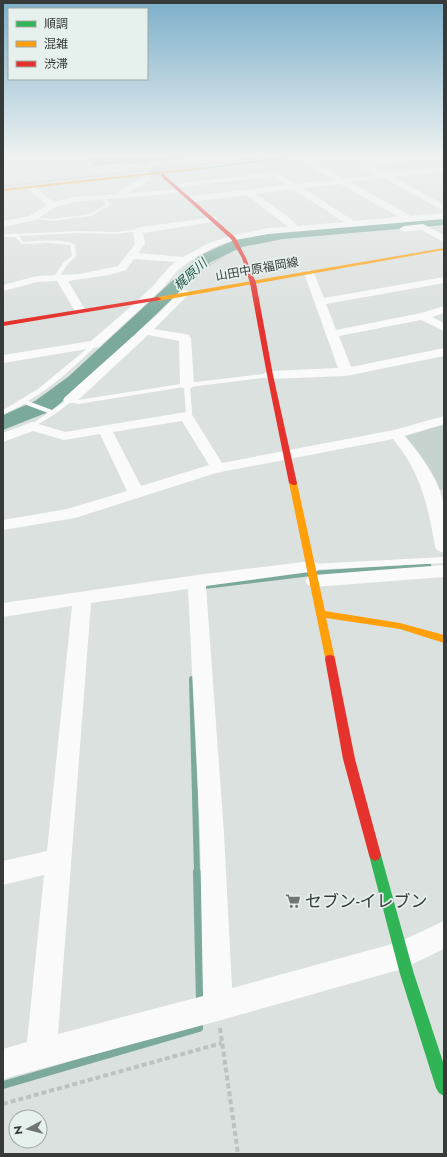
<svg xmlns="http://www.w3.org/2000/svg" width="447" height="1157" viewBox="0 0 447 1157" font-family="Jost,'Noto Sans JP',sans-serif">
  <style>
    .built { fill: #c7d3cf }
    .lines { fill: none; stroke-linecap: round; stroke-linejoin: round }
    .stream-far2 { stroke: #7ba99c; stroke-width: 5 }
    .stream-far1 { stroke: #7ba99c; stroke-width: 6 }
    .stream { stroke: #7ba99c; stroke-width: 8 }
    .river { fill: #7ba99c; fill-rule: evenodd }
    .secondary-tunnel { stroke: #bac0be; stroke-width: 10; stroke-dasharray: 10 5; stroke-linecap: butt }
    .path-far1 { stroke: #bdc1c0; stroke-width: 1.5; stroke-dasharray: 2 1; stroke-linecap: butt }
    .path { stroke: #bdc1c0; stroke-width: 4; stroke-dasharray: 5 3; stroke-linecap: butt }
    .lane { fill: #fafafa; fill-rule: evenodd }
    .street { fill: #fafafa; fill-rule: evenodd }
    .fast { fill: #30b455; fill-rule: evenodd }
    .slow { fill: #ff9f0a; fill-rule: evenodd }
    .jam { fill: #e5322d; fill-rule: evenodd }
    .rail { stroke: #c8c9c9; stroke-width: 1.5 }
    .wall { fill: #a7aba9 }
    .shaded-wall { fill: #888b8a }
    .building { fill: #c2c7c5; stroke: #888b8a }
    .labels { text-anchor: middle; stroke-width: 3.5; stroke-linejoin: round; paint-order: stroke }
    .far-street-label { font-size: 12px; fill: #363a39; stroke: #e6f0ed }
    .far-water-label { font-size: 13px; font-style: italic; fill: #1e5246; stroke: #e6f0ed }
    .near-poi-label { font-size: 17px; fill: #363a39; stroke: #e6f0ed; text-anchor: start }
  </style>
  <rect width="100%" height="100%" fill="#dbe1df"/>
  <!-- built -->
  <path class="built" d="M444 425V489L435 490 402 436Z"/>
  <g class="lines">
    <!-- stream-far2 -->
    <g class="stream-far2">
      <path d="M317 573 429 566"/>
      <path d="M200 587 307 574"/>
    </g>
    <!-- stream-far1 -->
    <path class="stream-far1" d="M192 679 197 873"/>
    <!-- stream -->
    <g class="stream">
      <path d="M197 872 200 1002"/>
      <path d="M3 1085 199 1028V1020"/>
    </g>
    <!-- river -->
    <path class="river" d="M444 217V225L283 239 242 247 211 262 82 385 51 411 3 430V415L35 401 68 377 199 256 233 240 283 231Z"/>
    <!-- secondary-tunnel -->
    <path class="secondary-tunnel" d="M142 157 162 175"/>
    <!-- path-far1 -->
    <path class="path-far1" d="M194 280 204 269 227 254"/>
    <!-- path -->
    <g class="path">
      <path d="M220 1028 238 1154"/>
      <path d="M3 1104 222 1043"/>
    </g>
    <!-- lane -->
    <g class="lane">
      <path d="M104 196 110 205 91 216 53 221 30 218 32 217 53 219 90 214 106 205 102 197Z"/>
      <path d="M140 229 142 231 115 234 78 233 20 236 23 242C35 241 66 238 75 245L76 256 67 265 58 279 56 280 53 278 63 263 72 256 70 245 47 243 22 244 15 237H3V235L16 233 18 234 78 231 115 232Z"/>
      <path d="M95 342 97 343V345C76 365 54 386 28 401L52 410 70 398 78 400 187 383 270 373 273 375 270 377 190 387 192 413 186 418 183 416 186 413 184 387 78 404 71 402 55 414 32 428 30 427V425L48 413 24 404 3 415V410L38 389Z"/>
      <path d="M444 557V563L311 570 307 567 311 564Z"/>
    </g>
    <!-- street -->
    <g class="street">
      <path d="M296 157H305L343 179 377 175 361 166V162L402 157H427L424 159 372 165 387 173 444 167V171L394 177 444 205V211L384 178 350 182 411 216 444 213V219L268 234 235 240 215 247 191 260 177 271 162 289 99 347 3 363V355L91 341 134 304 154 285 169 267 176 262 134 259 126 270 109 275 68 281 86 311 80 314 76 313 57 281 37 282 3 291V285L37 276 80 274 118 266 135 244 133 233 137 228 140 227 216 217 217 219 216 221 213 222 143 233 145 244 138 253 183 257 209 243 230 236 268 228 288 227 247 195 190 202 186 199 190 196 287 185 274 176 182 187 178 185 182 183 275 172 296 184 334 180ZM340 184 399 217 354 221 303 188ZM293 189 344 222 298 226 287 216 256 194Z"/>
      <path d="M142 172H148L151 178 150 180 128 193 181 189 185 191 181 193 73 202 54 208 35 220 3 227V221L29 216 47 205 28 189V185H34L48 198 55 202 73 197 118 194 119 191 143 177 141 174Z"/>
      <path d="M423 224 444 235V242L421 230 404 232 399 229 404 226Z"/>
      <path d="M309 270 314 273 324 298 444 277V283L326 304 336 330 421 313 444 306V313L432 317 444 323V331L421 320 339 336 351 367 444 348V356L346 376 270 379 265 378 264 375 265 372 270 371 338 368 304 273Z"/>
      <path d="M184 290 188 291 189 293 188 295 154 329 185 334 189 335 191 338 194 385 192 388H182L180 385 179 341 148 335 75 403H65L63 400 65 397 159 313 180 291Z"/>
      <path d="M186 412 191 413 222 463 394 430 444 416V424L405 436C421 455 440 480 444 506 446 521 444 538 444 553L438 551 435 547C428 505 421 473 393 439L216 473 75 518 3 530V520L67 509 127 491 100 434 64 440 33 431 3 442V433L32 422 65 432ZM182 421 209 465 141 486 113 432Z"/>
      <path d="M311 561 317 563 320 567 317 571 206 586 224 834 232 988 399 942 444 921V949L402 969 218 1021 3 1079V1049L27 1042 44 875 3 885V861L47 851 72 606 3 617V603L197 575ZM188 589 200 834 203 996 58 1034 91 603Z"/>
      <path d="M444 565V577L314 587 308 585 305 581 308 577 314 575Z"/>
    </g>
    <!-- fast -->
    <g class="fast">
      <path d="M286 157H301L203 169 201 168Z"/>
      <path d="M375 849 379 851 381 855 414 974 444 1065V1096L439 1093 436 1088 400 974 369 855 371 851Z"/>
    </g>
    <!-- slow -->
    <g class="slow">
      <path d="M204 167 203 169 3 191V189Z"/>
      <path d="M444 248V250L158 301 155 299 158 297Z"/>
      <path d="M290 481H293L297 483 325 611 400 623 444 635V643L400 629 326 618 335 659 334 662H326L289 483Z"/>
    </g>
    <!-- jam -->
    <g class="jam">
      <path d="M161 174H163L235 237 246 258 256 283 273 375 297 483 296 485H293L289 483 267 375 250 283 242 258 231 239 161 176Z"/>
      <path d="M158 297 161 299 160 300 3 326V322Z"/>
      <path d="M330 655 334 656 335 659 355 759 381 855 379 859 375 861 371 859 369 855 343 759 325 659 326 656Z"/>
    </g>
    <!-- rail -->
    <path class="rail" d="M3 186 272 157"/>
  </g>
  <!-- wall -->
  <path class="wall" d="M87 157H190L126 164 125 162 94 166Z"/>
  <!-- shaded-wall -->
  <g class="shaded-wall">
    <path d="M124 157 125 162 94 166V161Z"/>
    <path d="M139 157H190L126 164V159Z"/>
  </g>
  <!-- building -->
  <path class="building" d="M91 157H139L126 159 124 157 94 161Z"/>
  <!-- sky -->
  <linearGradient id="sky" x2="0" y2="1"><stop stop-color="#7cb0ca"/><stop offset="0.49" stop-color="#eff2f1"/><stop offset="1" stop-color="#eff2f1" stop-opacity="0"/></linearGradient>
  <rect width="447" height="319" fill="url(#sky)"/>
  <!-- icons -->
  <defs>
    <g id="supermarket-bare" transform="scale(1.2)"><path d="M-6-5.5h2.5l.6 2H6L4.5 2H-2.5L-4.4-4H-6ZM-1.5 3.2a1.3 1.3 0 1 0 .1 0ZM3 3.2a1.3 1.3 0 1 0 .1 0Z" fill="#707473" stroke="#e6f0ed" stroke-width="2.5" paint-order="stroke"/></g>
  </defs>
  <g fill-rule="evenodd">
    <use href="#supermarket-bare" x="293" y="901"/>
  </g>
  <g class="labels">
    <!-- far-street labels -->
    <g class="far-street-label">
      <text transform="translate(257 269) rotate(-10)" y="4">山田中原福岡線</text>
    </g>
    <!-- far-water labels -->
    <g class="far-water-label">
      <text transform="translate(190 274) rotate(-42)" y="5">梶原川</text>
    </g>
    <!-- near-poi labels -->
    <g class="near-poi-label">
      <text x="305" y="907">セブン-イレブン</text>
    </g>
  </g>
  <!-- border -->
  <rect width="447" height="1157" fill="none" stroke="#363a39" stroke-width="8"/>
  <!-- legend -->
  <rect x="8" y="8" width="140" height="72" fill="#e6f0ed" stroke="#a0a7a5"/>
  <rect x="16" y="21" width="20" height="6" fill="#30b455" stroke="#a0a7a5"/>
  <text x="44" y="28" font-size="12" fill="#363a39">順調</text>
  <rect x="16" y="41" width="20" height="6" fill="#ff9f0a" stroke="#a0a7a5"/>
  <text x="44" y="48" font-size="12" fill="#363a39">混雑</text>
  <rect x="16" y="61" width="20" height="6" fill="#e5322d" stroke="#a0a7a5"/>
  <text x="44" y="68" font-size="12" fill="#363a39">渋滞</text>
  <!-- north arrow -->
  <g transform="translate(28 1129) rotate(263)"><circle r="19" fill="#e6f0ed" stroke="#a0a7a5"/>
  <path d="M0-3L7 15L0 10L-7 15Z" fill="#707473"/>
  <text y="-6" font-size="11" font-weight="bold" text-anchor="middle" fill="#363a39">N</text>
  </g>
</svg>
